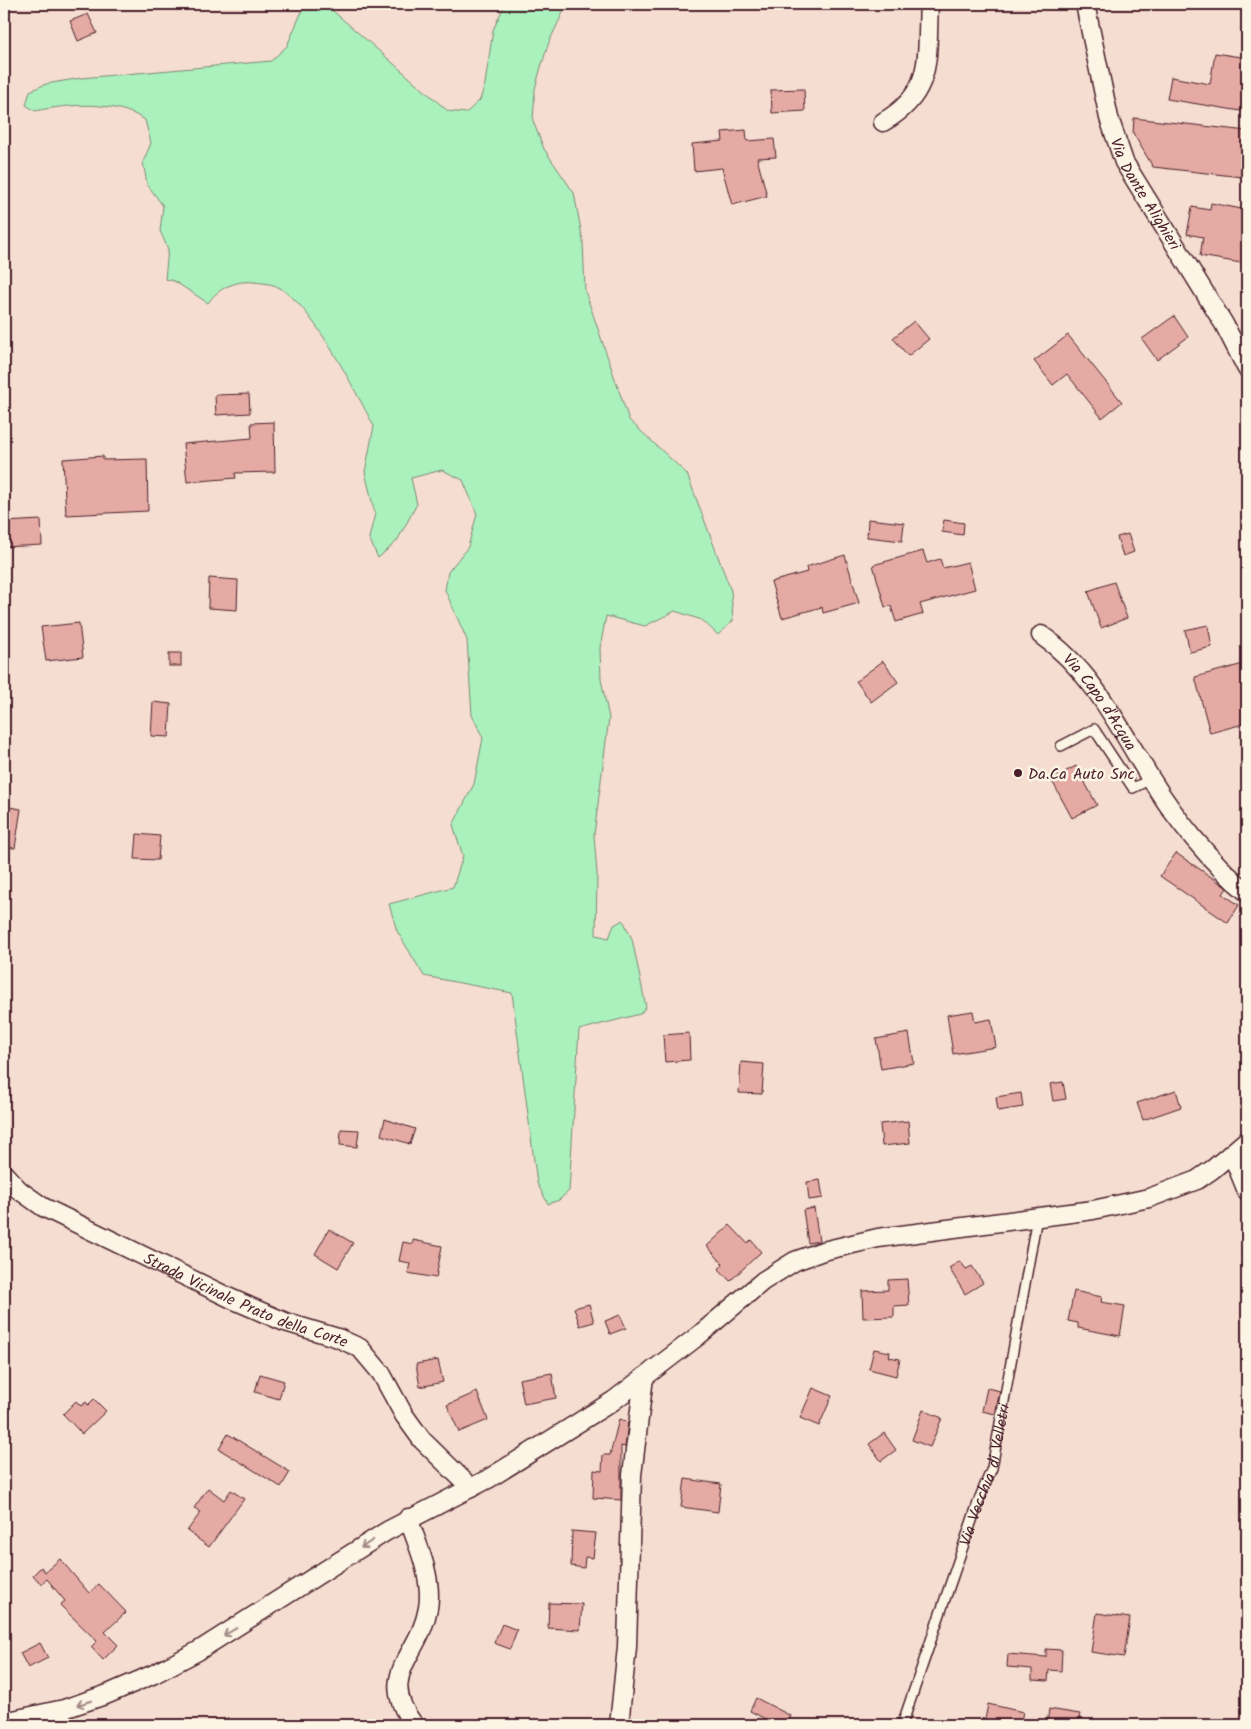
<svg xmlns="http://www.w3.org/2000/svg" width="1251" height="1729" viewBox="0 0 1251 1729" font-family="Kalam,sans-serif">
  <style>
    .green { fill: #abf1bd; stroke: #7a8874 }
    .building { fill: #e5aaa3; stroke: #4a1f2b }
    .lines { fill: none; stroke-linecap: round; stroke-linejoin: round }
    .service-casing { stroke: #4a1f2b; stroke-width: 12 }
    .minor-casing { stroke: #4a1f2b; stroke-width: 21 }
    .service { stroke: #fcf5e5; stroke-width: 9 }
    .minor { stroke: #fcf5e5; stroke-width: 18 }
    .oneway { stroke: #a38a88 }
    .poi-dot { fill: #4a1f2b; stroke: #fcf5e5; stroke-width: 2 }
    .labels { text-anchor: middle; stroke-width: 5; stroke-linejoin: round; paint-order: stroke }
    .street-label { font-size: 16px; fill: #4a1f2b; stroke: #fcf5e5 }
    .poi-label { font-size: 16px; fill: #4a1f2b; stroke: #fcf5e5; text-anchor: start }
  </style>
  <rect width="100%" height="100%" fill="#f5ded1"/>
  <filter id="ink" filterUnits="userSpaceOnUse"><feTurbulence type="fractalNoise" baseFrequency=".02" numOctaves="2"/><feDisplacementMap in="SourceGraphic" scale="10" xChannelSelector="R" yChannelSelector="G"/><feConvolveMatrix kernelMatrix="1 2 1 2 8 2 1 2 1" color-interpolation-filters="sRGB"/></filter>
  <g filter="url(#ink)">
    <!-- green -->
    <path class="green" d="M305 4H325L448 111 466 113 480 100 485 84 493 30 504 6 506 4H567L549 42 541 67 535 89 533 121 544 149 574 193 583 241 585 291 629 420 687 474 731 591 733 621 718 635 702 620 675 611 645 626 606 616 600 648 601 679 609 718 594 835 597 874 596 935 609 938 614 925 623 920 632 939 646 1007 640 1014 579 1030 569 1191 559 1200 548 1204 537 1183 512 993 424 976 397 931 389 904 453 887 463 856 453 825 474 784 483 738 472 715 467 640 445 590 448 572 468 547 477 514 463 480 442 470 411 478 417 504 397 541 378 558 369 538 375 514 365 472 374 426C355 392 309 296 273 285 267 283 260 283 254 282 236 280 218 288 208 303L174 281 165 279 168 249 160 231 163 206 147 184 143 162 151 143 145 120C115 100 69 104 35 111L26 105 30 91 46 84 81 78 271 61 287 46Z"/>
    <!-- building -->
    <g class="building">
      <path d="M88 14 97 33 78 41 70 21Z"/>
      <path d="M1215 53 1247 58V112L1167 99 1171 77 1210 84Z"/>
      <path d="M804 89 805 111 772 113 771 90Z"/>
      <path d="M1134 118 1247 131 1242 177 1153 167 1133 133Z"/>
      <path d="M746 130 747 141 774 139 776 157 757 158 767 196 732 205 722 168 694 171 692 144 723 141 722 132Z"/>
      <path d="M1211 203 1247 210V264L1200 256 1203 237 1187 234 1192 207 1210 210Z"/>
      <path d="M1174 316 1188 337 1157 360 1142 339Z"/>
      <path d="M914 321 929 339 908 356 893 338Z"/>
      <path d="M1068 335 1122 402 1102 418 1067 374 1053 385 1034 361Z"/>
      <path d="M249 394 250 413 216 415 215 395Z"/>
      <path d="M274 422 275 472 235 473 236 478 187 482 183 444 252 438 251 423Z"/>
      <path d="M103 456V460L147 459 148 511 66 515 63 459Z"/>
      <path d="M868 519 904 523 902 541 867 537Z"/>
      <path d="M41 520 42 545 4 547V522Z"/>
      <path d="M944 520 964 523 963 535 942 532Z"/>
      <path d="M1128 534 1134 552 1123 556 1117 537Z"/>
      <path d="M923 551 927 563 940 559 943 568 968 562 975 589 920 604 923 614 896 622 891 606 885 607 873 565Z"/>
      <path d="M845 555 859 603 823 613 822 607 782 618 771 582 807 572 806 567Z"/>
      <path d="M209 578 238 580 237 610 208 608Z"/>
      <path d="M1114 582 1127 618 1101 628 1088 591Z"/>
      <path d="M79 623 83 657 46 661 41 627Z"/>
      <path d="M1208 625 1212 647 1190 652 1185 630Z"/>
      <rect x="169" y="653" width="12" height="13"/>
      <path d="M883 661 898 682 871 702 856 681Z"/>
      <path d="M1247 663V723L1210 733 1195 677Z"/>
      <path d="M153 702 171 704 169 737 151 736Z"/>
      <path d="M1076 766 1097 805 1072 818 1051 779Z"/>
      <path d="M4 806 21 809 15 848 4 847Z"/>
      <path d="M137 834 160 836 158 860 135 859Z"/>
      <path d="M1176 853 1223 885 1227 888 1223 894 1239 905 1228 923 1160 876Z"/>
      <path d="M973 1011 975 1022 991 1019 996 1047 953 1054 947 1015Z"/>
      <path d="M689 1033 690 1060 665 1062 663 1035Z"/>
      <path d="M909 1033 914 1063 881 1069 876 1039Z"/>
      <path d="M741 1062 764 1064 762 1094 739 1093Z"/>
      <path d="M1063 1082 1066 1099 1053 1101 1050 1084Z"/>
      <path d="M1176 1090 1181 1107 1143 1120 1137 1103Z"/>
      <path d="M1021 1093 1023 1107 998 1111 996 1097Z"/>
      <path d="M385 1119 415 1129 410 1144 381 1135Z"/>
      <path d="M908 1121 910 1143 882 1146 880 1124Z"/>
      <path d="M341 1129 359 1130 357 1147 340 1145Z"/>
      <path d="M820 1180 823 1198 809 1200 807 1182Z"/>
      <path d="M814 1208 819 1241 808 1243 803 1210Z"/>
      <path d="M730 1225 747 1243 751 1240 761 1252 730 1281 719 1269 723 1264 707 1246Z"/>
      <path d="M329 1229 353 1243 338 1268 315 1254Z"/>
      <path d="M413 1240 442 1246 436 1278 408 1273 410 1263 399 1261 403 1242 413 1244Z"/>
      <path d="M960 1261 966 1269 972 1266 983 1283 965 1294 949 1268Z"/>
      <path d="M907 1279 909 1305 894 1306V1317L863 1318 862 1291 888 1290V1280Z"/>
      <path d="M1074 1291 1102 1297 1101 1302 1125 1306 1120 1336 1078 1328V1323L1068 1321Z"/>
      <path d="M589 1304 594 1322 580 1326 574 1308Z"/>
      <path d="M620 1315 626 1328 610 1334 605 1321Z"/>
      <path d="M874 1349 890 1352 889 1357 900 1359 896 1376 869 1369Z"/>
      <path d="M438 1360 443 1382 420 1387 416 1364Z"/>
      <path d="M552 1373 556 1398 524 1404 519 1379Z"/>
      <path d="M260 1374 284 1381 279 1399 255 1392Z"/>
      <path d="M813 1388 832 1396 819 1426 800 1418Z"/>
      <path d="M987 1388 1000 1391 995 1414 982 1411Z"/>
      <path d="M477 1392 488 1420 459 1432 447 1405Z"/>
      <path d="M94 1399 106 1411 82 1434 63 1414 76 1401 81 1406 86 1402 88 1405Z"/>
      <path d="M923 1410 942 1418 930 1447 912 1440Z"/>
      <path d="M619 1419 628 1422 625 1447 621 1446V1500L593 1498 594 1470 602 1471 603 1455H610Z"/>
      <path d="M884 1433 896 1450 881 1461 869 1444Z"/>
      <path d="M228 1434 290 1472 281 1487 219 1449Z"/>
      <path d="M685 1479 721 1484 718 1512 681 1507Z"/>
      <path d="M208 1488 224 1500 231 1490 244 1499 209 1547 187 1531 201 1512 194 1508Z"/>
      <path d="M572 1531 596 1533 593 1558 585 1557 584 1568 571 1566Z"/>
      <path d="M60 1559 89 1593 99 1584 126 1612 105 1632 118 1645 103 1660 91 1647 97 1641 60 1605 65 1601 47 1579 41 1584 33 1575 41 1567 45 1572Z"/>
      <path d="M549 1603 582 1604 580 1630 548 1628Z"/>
      <path d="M1097 1613 1130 1618 1124 1657 1091 1652Z"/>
      <path d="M502 1624 517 1630 510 1649 494 1643Z"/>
      <path d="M40 1643 48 1658 28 1668 20 1653Z"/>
      <path d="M1046 1649 1062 1650 1061 1671 1049 1670 1048 1681 1032 1680V1669L1007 1667 1008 1654 1046 1657Z"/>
      <path d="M756 1698 791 1716 787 1725H777L750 1711Z"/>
      <path d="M988 1704 1023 1712 1020 1725H984Z"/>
      <path d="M1049 1709 1080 1714 1078 1725H1047Z"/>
    </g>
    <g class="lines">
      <!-- service casing -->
      <g class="service-casing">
        <g id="service">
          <path d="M1061 746 1094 729 1133 788 1151 779"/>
          <path id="s1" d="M902 1725 980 1497 992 1468 1037 1217"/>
        </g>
      </g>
      <!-- minor casing -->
      <g class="minor-casing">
        <g id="minor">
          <path id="s2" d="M1085 4 1109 118 1124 162 1224 324 1247 369"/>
          <path d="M883 122C935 92 926 57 929 4"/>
          <path id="s3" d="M1041 635C1092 670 1119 727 1151 779 1175 818 1211 863 1247 892"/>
          <path d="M1232 1154 1247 1191"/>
          <path id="s4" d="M4 1174 19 1190 43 1207 232 1299 285 1322 338 1338 360 1348 381 1373 404 1415 422 1440 471 1488"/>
          <path d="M408 1518C418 1546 433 1578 428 1608 420 1657 375 1674 414 1725"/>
          <path d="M4 1722 64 1709 108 1694 154 1674 198 1651 387 1531 488 1479 613 1401 698 1336 763 1281 795 1261 823 1251 878 1238 1093 1210 1149 1198 1197 1180 1213 1169 1247 1140"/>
          <path d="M619 1725 627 1647 632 1475 644 1377"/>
        </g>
      </g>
      <!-- service -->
      <use href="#service" class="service"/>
      <!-- minor -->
      <use href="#minor" class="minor"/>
    </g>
    <!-- one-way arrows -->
    <defs><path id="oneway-shaft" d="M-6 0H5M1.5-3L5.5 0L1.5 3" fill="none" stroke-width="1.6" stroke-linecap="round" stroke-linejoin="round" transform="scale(1.25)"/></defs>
    <g class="oneway">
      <use href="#oneway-shaft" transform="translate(367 1544) rotate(147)"/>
      <use href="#oneway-shaft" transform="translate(230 1632) rotate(149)"/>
      <use href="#oneway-shaft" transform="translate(84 1703) rotate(162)"/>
    </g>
  </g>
  <!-- markers -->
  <circle class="poi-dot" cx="1018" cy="773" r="5"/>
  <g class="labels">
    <!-- street labels -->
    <g class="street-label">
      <text dy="6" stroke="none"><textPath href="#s2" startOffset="201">Via Dante Alighieri</textPath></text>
      <text dy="6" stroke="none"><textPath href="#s3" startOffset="90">Via Capo d'Acqua</textPath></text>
      <text dy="6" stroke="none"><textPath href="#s4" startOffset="275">Strada Vicinale Prato della Corte</textPath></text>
      <text dy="6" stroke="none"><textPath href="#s1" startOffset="264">Via Vecchia di Velletri</textPath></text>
    </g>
    <!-- poi labels -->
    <g class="poi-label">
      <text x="1028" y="779">Da.Ca Auto Snc</text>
    </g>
  </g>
  <!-- margin -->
  <rect width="1251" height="1729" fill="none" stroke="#fcf5e5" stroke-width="20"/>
  <rect x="10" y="10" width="1231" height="1709" fill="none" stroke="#4a1f2b" stroke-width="2" filter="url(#ink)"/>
</svg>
